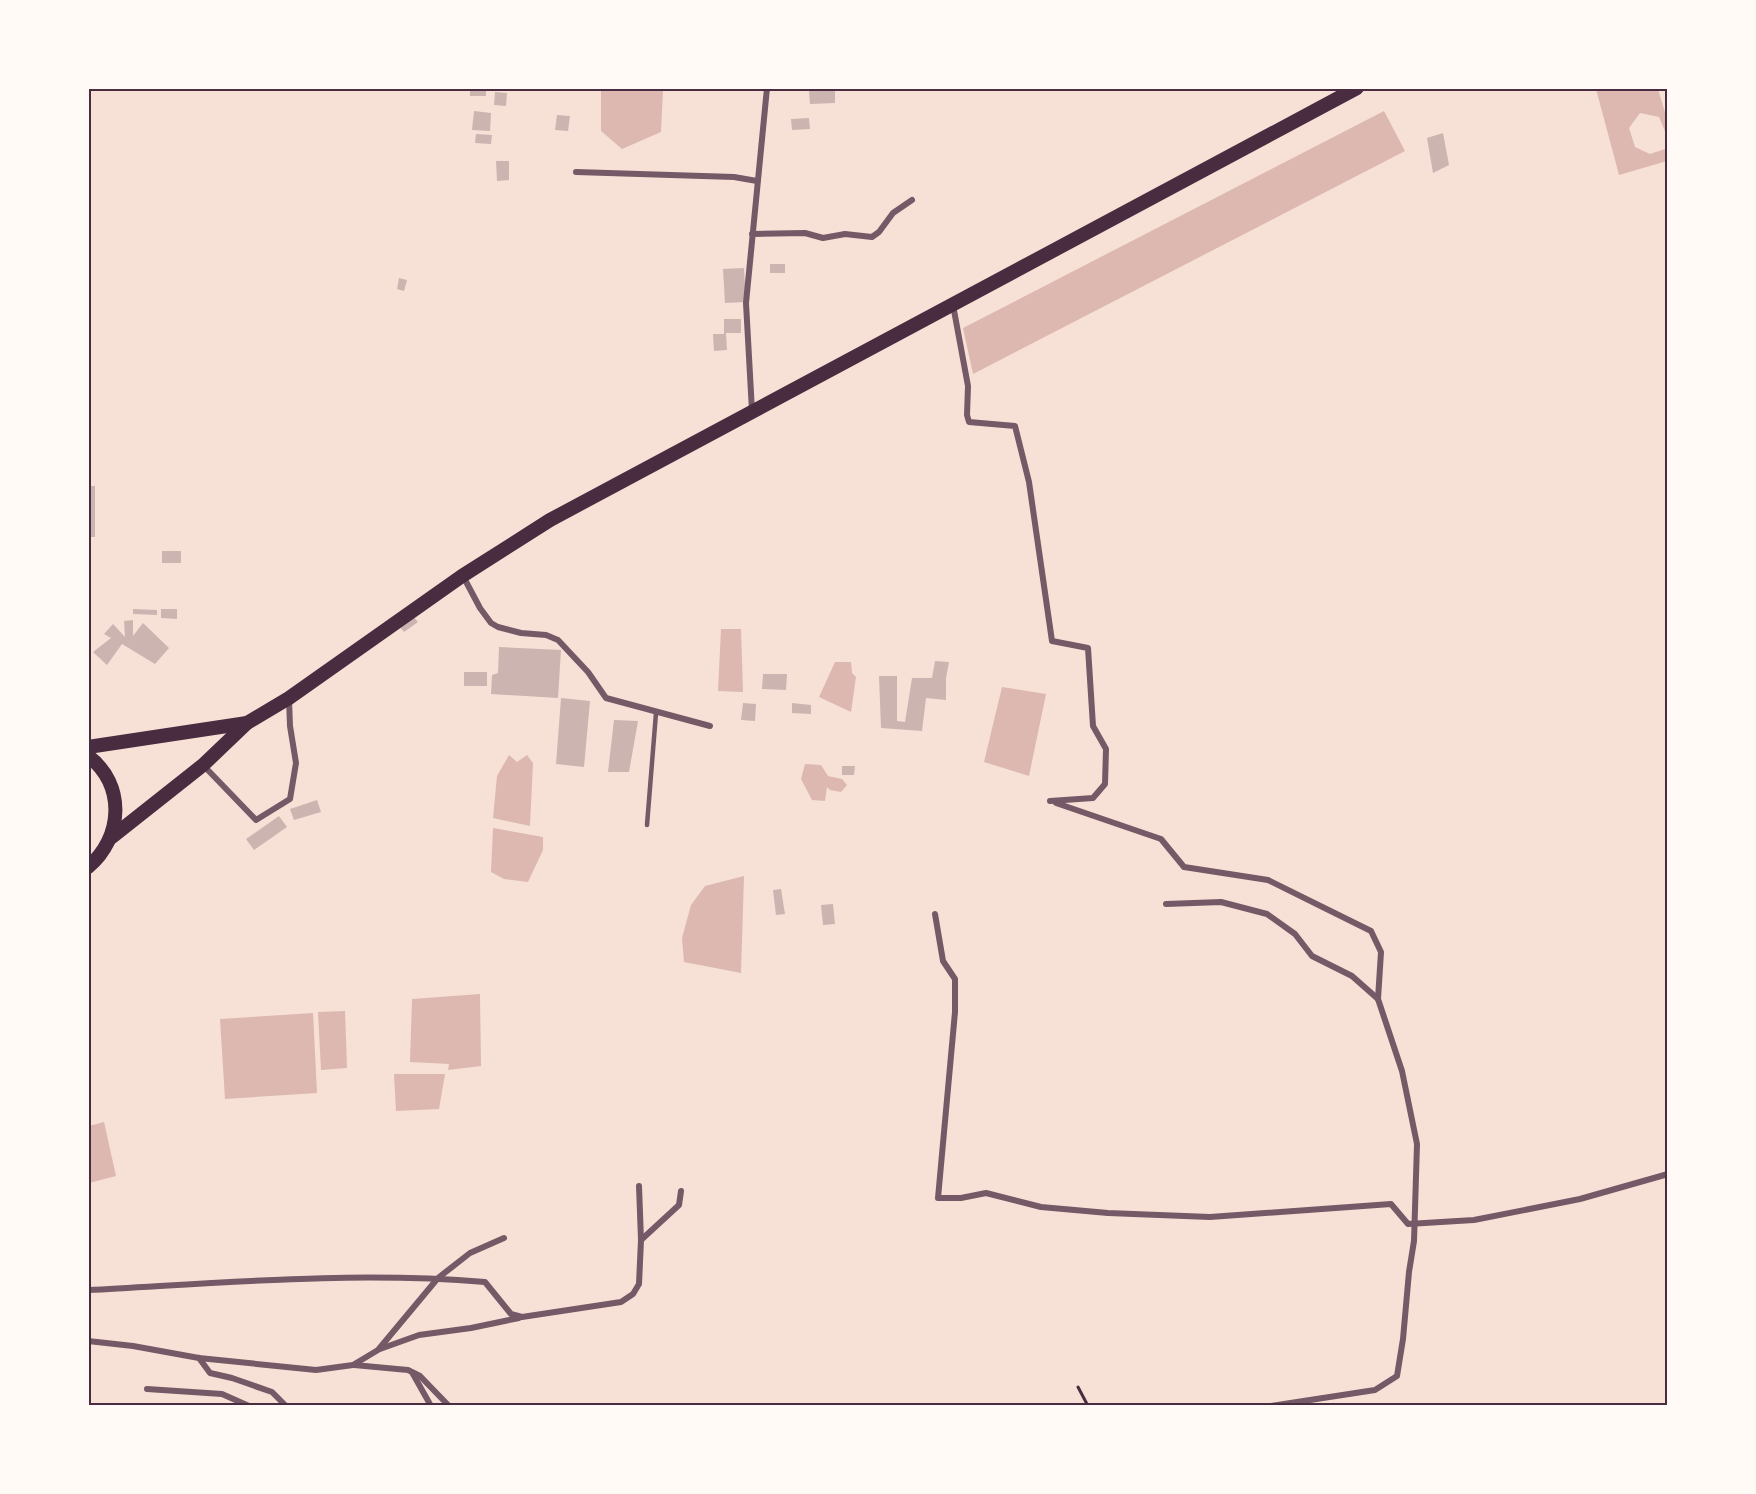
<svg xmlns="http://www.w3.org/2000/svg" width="1756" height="1494" viewBox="0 0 1756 1494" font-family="'Source Sans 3',sans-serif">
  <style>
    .water { fill: #dcb8b0 }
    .building { fill: #ccb4b1 }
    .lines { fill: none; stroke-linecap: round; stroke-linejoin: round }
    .path { stroke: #4a2c40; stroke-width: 3 }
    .service { stroke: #755966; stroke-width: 4.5 }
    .minor { stroke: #755966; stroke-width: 6 }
    .trunk { stroke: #4a2c40; stroke-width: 14 }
    .neatline { fill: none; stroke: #4a2c40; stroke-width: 2 }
  </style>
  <rect width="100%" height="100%" fill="#f7e1d7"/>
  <!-- water -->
  <g class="water">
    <path d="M601 89H663L661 132 622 149 601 131Z"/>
    <path d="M1596 89H1658L1667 119V136L1659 117 1640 113 1629 128 1635 147 1650 154 1665 149 1667 142V161L1619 175Z"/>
    <path d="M1384 111 1405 151 973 374 963 328Z"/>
    <path d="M721 629H741L743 692 718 691Z"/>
    <path d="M835 662H851L852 673 856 677 851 712 819 697Z"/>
    <path d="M1002 687 1046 694 1029 776 984 762Z"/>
    <path d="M509 755 517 762 527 755 533 763 530 826 493 818 497 776Z"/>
    <path d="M805 764 821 765 828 776 842 779 847 785 841 792 830 790 827 787 825 801 812 800 801 779Z"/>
    <path d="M493 828 543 837V850L528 882 504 879 491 872Z"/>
    <path d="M744 876 741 973 684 962 682 938 691 905 705 886Z"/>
    <path d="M480 994 481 1066 448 1070 449 1064 410 1062 412 999Z"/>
    <path d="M345 1011 347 1068 321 1070 318 1012Z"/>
    <path d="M313 1013 317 1093 225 1099 220 1019Z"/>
    <path d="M394 1074H445L439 1109 396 1111Z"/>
    <path d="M104 1122 116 1176 89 1183V1126Z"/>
  </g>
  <!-- building -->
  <g class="building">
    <rect x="470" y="88" width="16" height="8"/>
    <path d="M835 89V103L810 104 809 90Z"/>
    <path d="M495 92 507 93 506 106 494 105Z"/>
    <path d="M474 111 491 113 490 131 472 130Z"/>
    <path d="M557 115 570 116 568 131 555 130Z"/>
    <path d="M809 118 810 129 792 130 791 119Z"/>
    <path d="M1443 133 1449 165 1433 173 1427 138Z"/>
    <path d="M476 134 492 135 491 144 475 143Z"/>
    <path d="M496 161H509V180L497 181Z"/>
    <rect x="770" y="264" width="15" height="9"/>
    <path d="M744 268 746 302 725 303 723 269Z"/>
    <path d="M399 278 407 280 404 291 397 289Z"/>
    <path d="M724 319H741V333H726L727 350 714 351 713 334H724Z"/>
    <rect x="88" y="486" width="7" height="51"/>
    <rect x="162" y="551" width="19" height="12"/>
    <path d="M133 609 157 610V615L133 614Z"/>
    <path d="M161 609H177V619L161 618Z"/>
    <path d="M413 616 418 622 404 632 399 626Z"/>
    <path d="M133 620V636L143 623 169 648 155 664 122 644 107 665 93 652 111 638 104 634 113 624 125 637 124 621Z"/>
    <path d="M499 647 561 650 558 698 491 694 492 675 498 673Z"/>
    <path d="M935 661 949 662 946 678V700L926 698 922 731 881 728 879 676H897V721L905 722 912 678H932Z"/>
    <rect x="464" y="672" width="23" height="14"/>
    <path d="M763 674H787L786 690 762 689Z"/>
    <path d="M561 698 590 701 584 767 556 764Z"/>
    <path d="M743 703 756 704 755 721 741 720Z"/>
    <path d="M792 703 811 705V714L792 713Z"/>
    <path d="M614 720 638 721 629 772H608Z"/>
    <path d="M842 766H855L854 775H842Z"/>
    <path d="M317 800 321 812 294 820 290 809Z"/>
    <path d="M279 816 287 827 254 850 246 839Z"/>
    <path d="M781 889 785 914 776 915 773 890Z"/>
    <path d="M833 904 835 924 823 925 821 905Z"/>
  </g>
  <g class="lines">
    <!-- path -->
    <path class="path" d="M1078 1387 1088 1406"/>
    <!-- service -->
    <path class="service" d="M647 825 656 713"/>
    <!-- minor -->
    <g class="minor">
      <path d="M576 172 734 177 757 181"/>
      <path d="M752 234 805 233 823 238 845 234 872 237 879 232 893 213 912 200"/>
      <path d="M953 305 968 386 967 415 969 422 1015 426 1029 482 1052 641 1088 648 1093 726 1106 749 1105 784 1093 798 1050 801"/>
      <path d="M752 411 746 303 767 88"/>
      <path d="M463 576 480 608 491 623 498 627 521 633 546 635 558 640 588 672 606 698 710 726"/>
      <path d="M203 765 256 820 290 799 296 763 290 726 289 699"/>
      <path d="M1056 803 1161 839 1184 867 1268 880 1371 931 1381 952 1378 999"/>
      <path d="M1166 904 1221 902 1267 914 1295 934 1312 956 1352 976 1378 999 1402 1071 1417 1144 1414 1241 1409 1272 1403 1339 1397 1376 1375 1390 1271 1406"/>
      <path d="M935 914 943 961 955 979V1012L938 1198H961L986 1193 1041 1207 1108 1213 1210 1217 1391 1204 1408 1224 1474 1220 1580 1199 1668 1174"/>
      <path d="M641 1240 679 1205 681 1191"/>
      <path d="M88 1290C221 1283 353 1271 485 1282L511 1314 522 1317 621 1302 633 1294 639 1284 641 1240 639 1186"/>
      <path d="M88 1341 133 1346 199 1358 316 1370 353 1365 378 1350 438 1278 470 1253 504 1238"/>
      <path d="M380 1349 419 1335 471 1328 519 1318"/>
      <path d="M199 1358 210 1373 232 1378 272 1392 286 1406"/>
      <path d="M354 1365 408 1370 420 1376 449 1406"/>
      <path d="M413 1374 431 1406"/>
      <path d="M147 1389 222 1394 249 1406"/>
    </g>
    <!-- trunk -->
    <g class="trunk">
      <path d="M88 747 247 723"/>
      <path d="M88 756C126 784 123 838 88 867"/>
      <path d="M112 837 203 765 247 723 289 698 462 576 550 520 1357 88"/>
    </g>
  </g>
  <!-- border -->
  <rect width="1756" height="1494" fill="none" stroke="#fffaf5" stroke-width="180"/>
  <rect x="90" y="90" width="1576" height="1314" class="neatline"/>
</svg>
